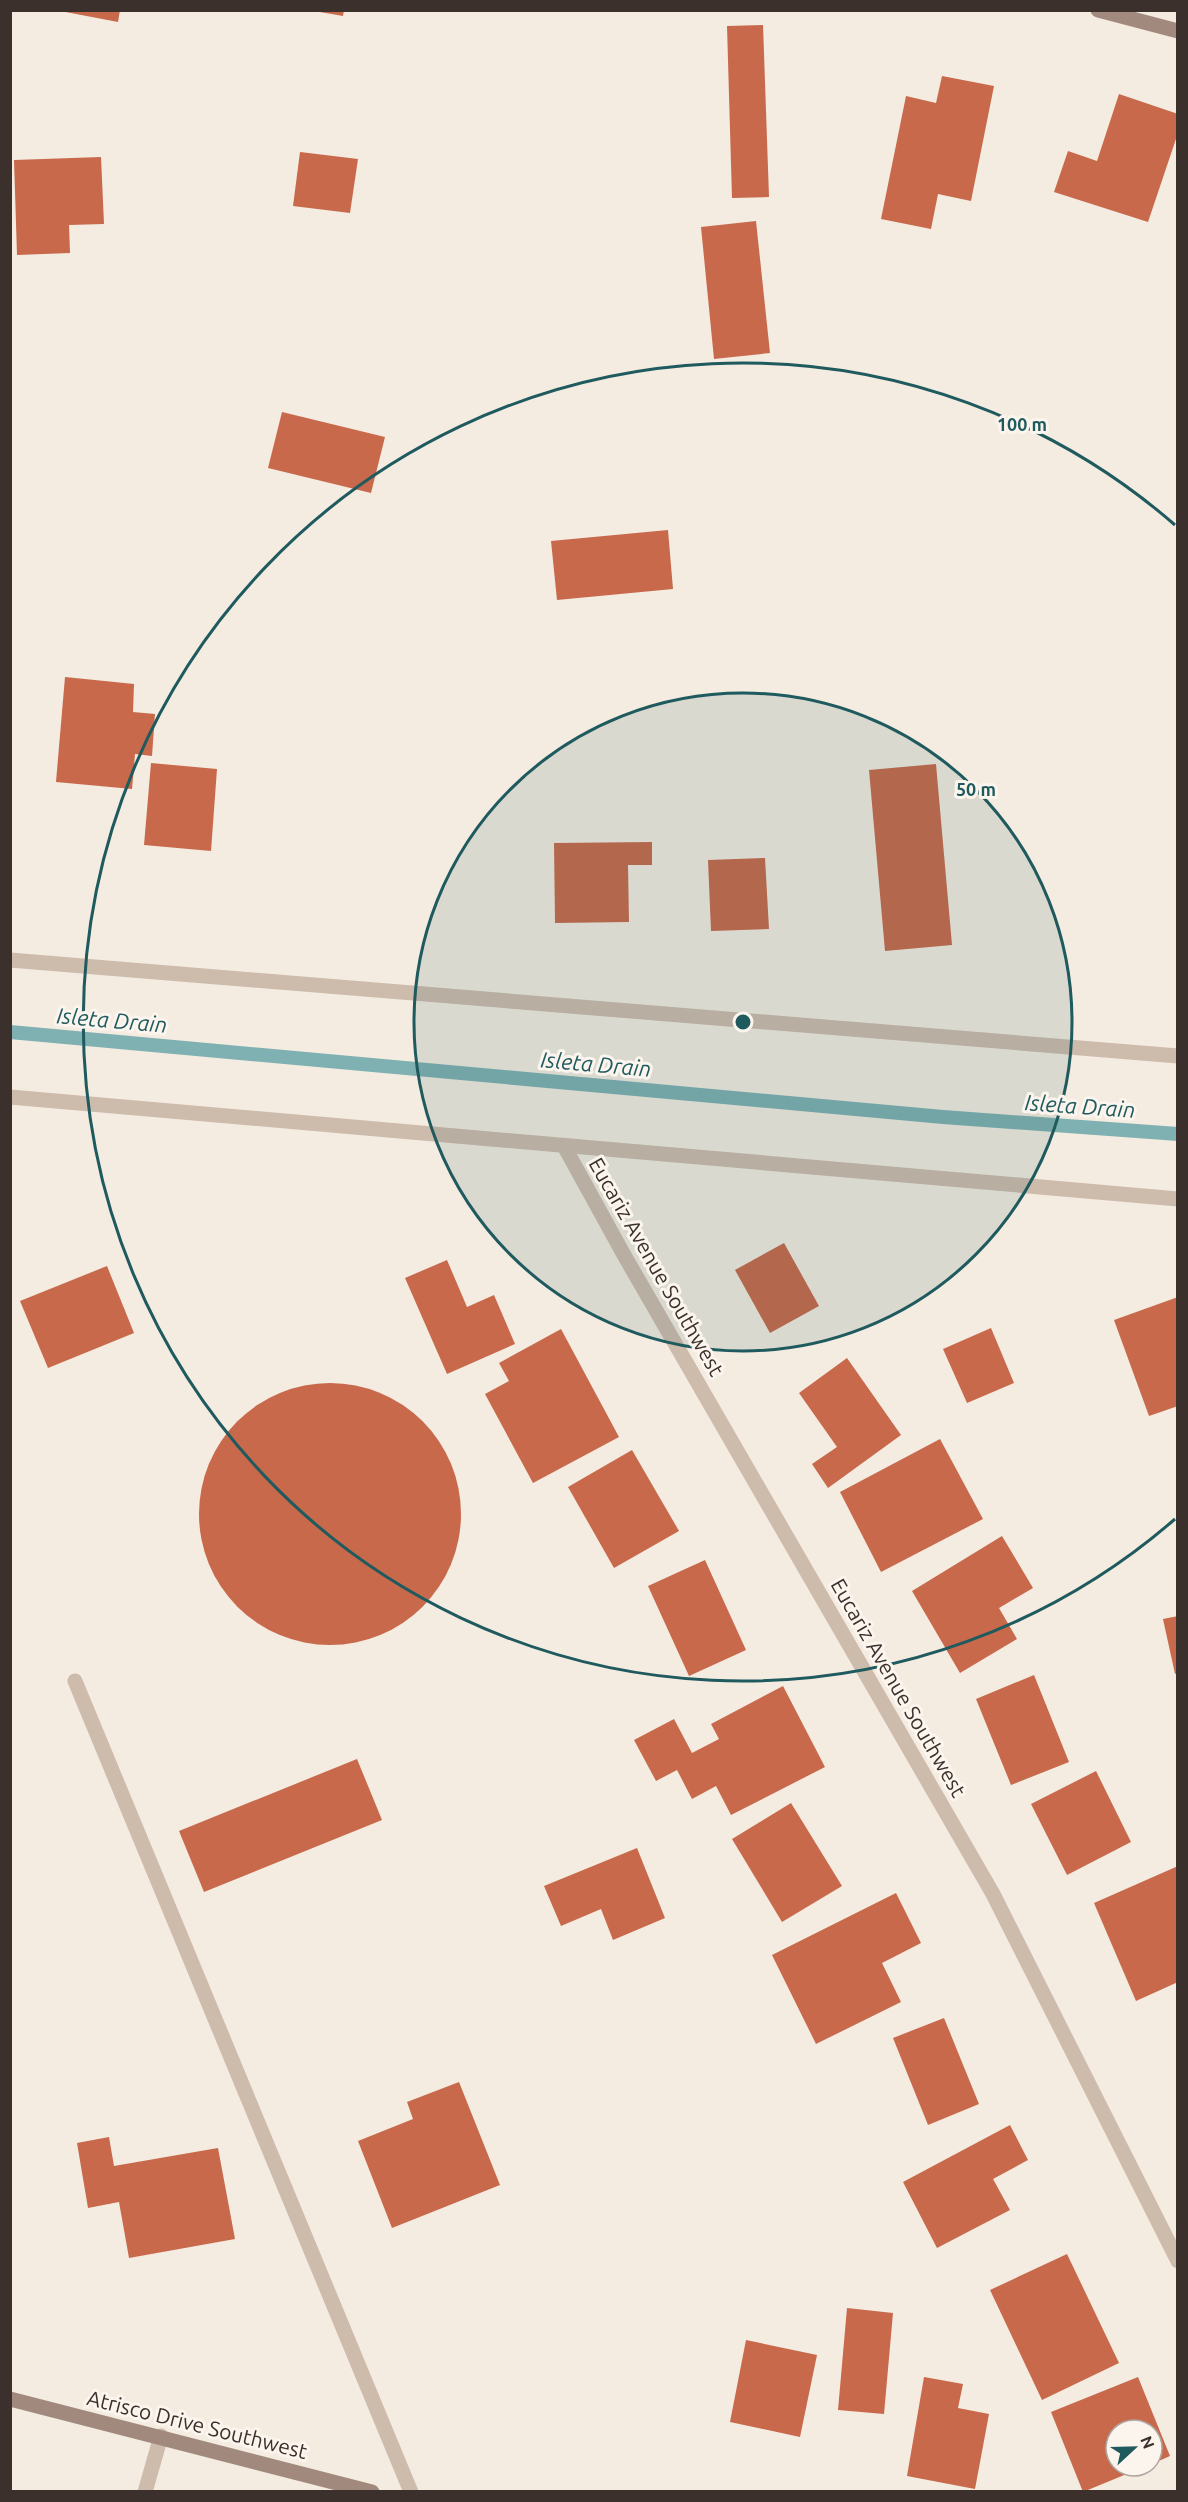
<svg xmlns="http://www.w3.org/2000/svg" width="1188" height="2502" viewBox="0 0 1188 2502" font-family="Ubuntu,sans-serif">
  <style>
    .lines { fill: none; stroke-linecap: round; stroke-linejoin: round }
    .stream { stroke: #7fb0b2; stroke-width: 14 }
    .building { fill: #c8694b }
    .lane { stroke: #cdbbac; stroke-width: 15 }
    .street { stroke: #cdbbac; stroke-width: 15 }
    .secondary { stroke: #a18a7d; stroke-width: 15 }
    .ring { fill: none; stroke: #1f5a5e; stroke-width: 3 }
    .labels { text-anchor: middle; stroke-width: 6; stroke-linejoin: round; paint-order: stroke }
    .street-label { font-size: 21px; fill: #3b302b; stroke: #fbf5ee }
    .water-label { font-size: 22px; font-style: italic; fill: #1f5a5e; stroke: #fbf5ee }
    .centre { fill: #1f5a5e; stroke: #fbf5ee; stroke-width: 3 }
    .ring-label { font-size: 18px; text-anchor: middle; font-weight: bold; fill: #1f5a5e; stroke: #fbf5ee; stroke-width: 6; stroke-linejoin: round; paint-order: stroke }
  </style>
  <rect width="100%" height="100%" fill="#f4ebe1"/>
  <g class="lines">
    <!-- stream -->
    <path class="stream" d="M10 1032 943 1117 1178 1134"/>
  </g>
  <!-- building -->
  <g class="building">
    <path d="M55 10H120L118 22Z"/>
    <path d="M308 10H344L343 16Z"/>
    <path d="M763 25 769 197 732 198 727 26Z"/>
    <path d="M942 76 994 86 971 201 938 194 931 229 881 219 906 96 936 103Z"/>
    <path d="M1119 94 1178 114V133L1148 222 1054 192 1068 151 1097 161Z"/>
    <path d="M300 152 358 159 350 213 293 206Z"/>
    <path d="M101 157 104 224 69 225 70 253 17 255 14 160Z"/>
    <path d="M756 221 770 353 714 359 701 227Z"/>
    <path d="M282 412 385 437 371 493 268 468Z"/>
    <path d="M668 530 673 589 557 600 551 541Z"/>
    <path d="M65 677 134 684 133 712 155 714 152 756 135 754 132 789 56 782Z"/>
    <path d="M151 763 217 769 211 851 144 845Z"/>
    <path d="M936 764 952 945 885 951 869 770Z"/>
    <path d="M652 842V865H628L629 922 555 923 554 843Z"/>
    <path d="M765 858 769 929 711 931 708 860Z"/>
    <path d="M784 1243 819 1306 770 1333 735 1270Z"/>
    <path d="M447 1260 467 1307 494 1295 515 1344 447 1374 405 1278Z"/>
    <path d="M107 1266 134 1333 48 1368 20 1301Z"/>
    <path d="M1178 1297V1406L1149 1416 1114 1320Z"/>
    <path d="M991 1328 1014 1383 967 1403 943 1349Z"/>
    <path d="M561 1329 619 1437 533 1483 485 1394 509 1381 499 1363Z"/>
    <path d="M847 1358 901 1435 828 1488 812 1464 837 1447 799 1393Z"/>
    <circle cx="330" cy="1514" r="131"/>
    <path d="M940 1439 983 1519 881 1572 840 1492Z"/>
    <path d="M632 1450 679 1531 614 1568 568 1487Z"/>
    <path d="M1002 1536 1033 1588 999 1608 1017 1639 960 1673 912 1591Z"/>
    <path d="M705 1560 746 1650 689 1676 648 1586Z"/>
    <path d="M1178 1616V1673L1175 1674 1163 1619Z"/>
    <path d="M1034 1675 1069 1762 1011 1785 976 1699Z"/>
    <path d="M783 1686 825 1767 731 1815 716 1786 692 1799 677 1770 656 1781 634 1740 674 1719 692 1753 719 1739 711 1724Z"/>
    <path d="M357 1759 382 1820 204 1892 179 1831Z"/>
    <path d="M1096 1771 1131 1842 1067 1875 1031 1804Z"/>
    <path d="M791 1803 842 1886 782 1922 732 1839Z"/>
    <path d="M637 1848 665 1918 613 1940 601 1909 561 1926 544 1886Z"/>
    <path d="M1178 1866V1982L1136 2001 1094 1903Z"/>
    <path d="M896 1893 921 1943 882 1963 901 2002 816 2044 772 1955Z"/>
    <path d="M944 2018 979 2104 928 2125 893 2038Z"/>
    <path d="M459 2082 500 2185 392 2228 358 2141 413 2119 407 2102Z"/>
    <path d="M1010 2125 1028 2160 993 2179 1010 2210 937 2248 903 2182Z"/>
    <path d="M109 2137 114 2166 218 2148 235 2239 129 2258 119 2202 88 2208 77 2143Z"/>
    <path d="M1067 2254 1119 2363 1042 2400 990 2290Z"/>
    <path d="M847 2308 893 2313 884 2414 838 2410Z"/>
    <path d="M746 2340 817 2355 800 2437 730 2422Z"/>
    <path d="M924 2377 963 2384 958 2408 989 2414 975 2489 907 2476Z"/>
    <path d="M1138 2377 1170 2456 1152 2464V2430H1116V2466H1146L1083 2492 1051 2412Z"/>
  </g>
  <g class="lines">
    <!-- lane -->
    <g class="lane">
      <path d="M10 960 1178 1056"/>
      <path d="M10 1097 1178 1199"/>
      <path d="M75 1681 411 2492"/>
    </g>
    <!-- street -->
    <g class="street">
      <path d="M564 1146 624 1255 993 1894 1178 2261"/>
      <path d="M145 2492 161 2436"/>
    </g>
    <!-- secondary -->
    <g class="secondary">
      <path d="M1098 10 1178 31"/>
      <path d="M10 2399 372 2492"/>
    </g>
  </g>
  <!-- distance rings -->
  <circle cx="743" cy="1022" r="329" fill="#1f5a5e" fill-opacity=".12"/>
  <g class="ring">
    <circle cx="743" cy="1022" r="329"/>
    <path d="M1175 1519A659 659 0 1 1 1175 525"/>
  </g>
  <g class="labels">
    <!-- street labels -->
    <g class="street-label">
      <text transform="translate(656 1267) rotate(60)" y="7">Eucariz Avenue Southwest</text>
      <text transform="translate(898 1688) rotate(60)" y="7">Eucariz Avenue Southwest</text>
      <text transform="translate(197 2425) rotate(14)" y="7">Atrisco Drive Southwest</text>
    </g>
    <!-- water labels -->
    <g class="water-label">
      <text transform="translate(112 1020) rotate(5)" y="8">Isleta Drain</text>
      <text transform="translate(596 1064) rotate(5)" y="8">Isleta Drain</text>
      <text transform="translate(1080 1106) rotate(4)" y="8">Isleta Drain</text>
    </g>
  </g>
  <circle cx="743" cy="1022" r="9" class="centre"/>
  <g class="ring-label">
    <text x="1022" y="431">100 m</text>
    <text x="976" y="796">50 m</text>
  </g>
  <!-- border -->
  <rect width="1188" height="2502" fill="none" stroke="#3b302b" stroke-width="24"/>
  <!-- north arrow -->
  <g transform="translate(1134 2448) rotate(68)"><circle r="28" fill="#fbf5ee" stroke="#aea6a0" stroke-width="1.5"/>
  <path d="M0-4.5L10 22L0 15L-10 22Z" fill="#1f5a5e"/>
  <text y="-9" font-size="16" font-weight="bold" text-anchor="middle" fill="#3b302b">N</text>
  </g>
</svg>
